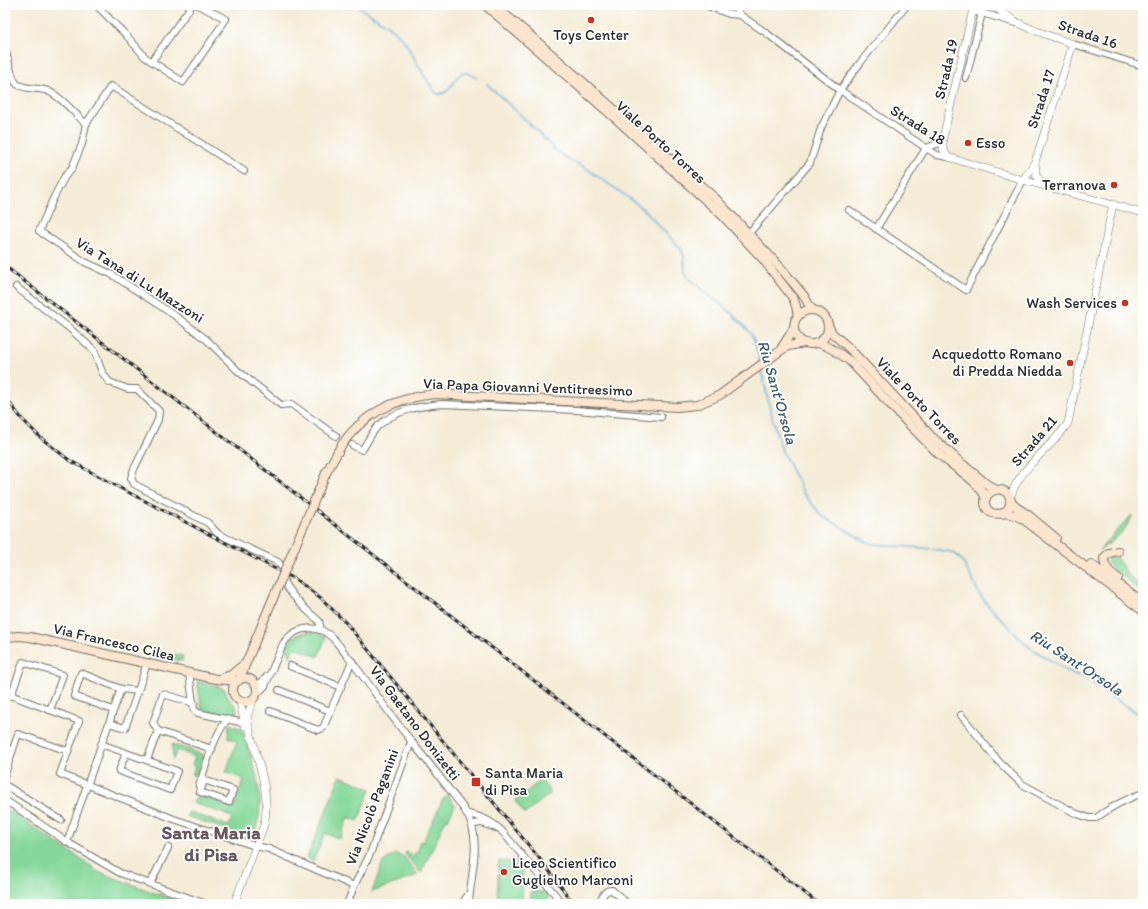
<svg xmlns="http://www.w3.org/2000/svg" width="1148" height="909" viewBox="0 0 1148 909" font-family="Itim,sans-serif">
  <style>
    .green { fill: #85d89a; stroke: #588262 }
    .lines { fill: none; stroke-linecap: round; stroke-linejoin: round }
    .stream { stroke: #5baad5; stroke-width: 1.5 }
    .minor-casing { stroke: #716f67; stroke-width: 8 }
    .tertiary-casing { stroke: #716f67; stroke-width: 8 }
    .secondary-casing { stroke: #716f67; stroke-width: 10 }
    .minor { stroke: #fff; stroke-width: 6 }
    .tertiary { stroke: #fff; stroke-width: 7 }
    .secondary { stroke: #fbe5cf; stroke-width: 8 }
    .rail-casing { stroke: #2b2b2b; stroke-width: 3 }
    .rail { stroke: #fff; stroke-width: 1.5; stroke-dasharray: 4.5; stroke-linecap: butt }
    .secondary-bridge-casing { stroke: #716f67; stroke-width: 10; stroke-linecap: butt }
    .secondary-bridge { stroke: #fbe5cf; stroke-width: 8 }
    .poi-dot { fill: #c8321e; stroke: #fff; stroke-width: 1.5 }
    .labels { text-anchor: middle; stroke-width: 3.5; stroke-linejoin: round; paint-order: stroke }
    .street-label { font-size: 15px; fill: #2b2b2b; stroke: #fff }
    .poi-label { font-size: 15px; fill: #2b2b2b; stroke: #fff; text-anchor: start }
    .water-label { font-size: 16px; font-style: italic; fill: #3e5e6f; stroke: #fff }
    .district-label { font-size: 19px; font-weight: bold; fill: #685661; stroke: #fff }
  </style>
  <rect width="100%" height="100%" fill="#fff"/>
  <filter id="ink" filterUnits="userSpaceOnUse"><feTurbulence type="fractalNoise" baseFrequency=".025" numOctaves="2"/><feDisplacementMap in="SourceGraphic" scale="8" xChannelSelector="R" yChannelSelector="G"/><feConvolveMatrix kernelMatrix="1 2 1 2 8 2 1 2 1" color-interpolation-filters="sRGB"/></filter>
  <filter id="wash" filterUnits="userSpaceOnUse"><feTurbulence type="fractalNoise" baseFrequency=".012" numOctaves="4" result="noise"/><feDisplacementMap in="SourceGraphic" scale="16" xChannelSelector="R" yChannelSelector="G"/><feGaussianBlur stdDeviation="0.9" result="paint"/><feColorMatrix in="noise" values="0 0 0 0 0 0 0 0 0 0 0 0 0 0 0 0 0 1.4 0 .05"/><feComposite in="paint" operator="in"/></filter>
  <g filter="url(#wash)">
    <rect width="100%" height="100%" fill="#f4ecd7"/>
    <!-- green -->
    <g class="green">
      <path d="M1132 515C1128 530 1113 541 1100 550L1104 545Z"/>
      <path d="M1113 556 1116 557 1129 576 1143 588V594L1109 565 1107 559 1110 557Z"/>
      <path d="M306 632H315L326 637 318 657 294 647 290 657 287 645 293 637Z"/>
      <path d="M166 653 183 656 182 661 164 657Z"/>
      <path d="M197 681 218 686 225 690 229 699 236 706 237 717 202 710Z"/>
      <path d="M229 724 242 729C253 766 270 801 252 838L186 816 189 812 229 826 232 817 192 802 198 795 234 807 244 779 226 772 237 741 228 738Z"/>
      <path d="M172 744 201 754 203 756 196 775H192L195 766 192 765 195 757 177 750 173 760Z"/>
      <path d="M340 776 371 789 358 821 348 817 340 839 325 833 313 861 307 858Z"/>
      <path d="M541 780 551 793 525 814 515 801Z"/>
      <path d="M448 795 455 805 448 820 446 819 421 873 405 854 406 852 414 856 416 851 418 852 419 848 418 847 420 841 423 842 443 799Z"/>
      <path d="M5 808 94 868 96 871 185 904H5Z"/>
      <path d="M395 854 404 857 418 875 372 892 383 862Z"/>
      <path d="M499 861 523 862 522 904H497Z"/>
      <rect x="531" y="892" width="17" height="12"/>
    </g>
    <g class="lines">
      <!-- stream -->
      <g class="stream">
        <path d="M357 5C370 16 386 22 398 34 414 51 421 76 437 94 457 96 451 60 477 78"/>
        <path d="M487 84 528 122 555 150 568 159 584 167 629 198 648 213 656 223 681 249 684 256 685 271 687 276 699 287 729 311 749 331 754 340 760 362"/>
        <path d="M761 369 773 421 782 451 804 494 822 516 865 541 874 544 933 549 951 552 958 556 963 562 980 595 986 603 1029 647 1055 663 1065 670 1088 679 1116 700 1143 716"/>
      </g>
    </g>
  </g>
  <g filter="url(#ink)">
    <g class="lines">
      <!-- minor casing -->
      <g class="minor-casing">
        <g id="minor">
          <path d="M96 5 127 36 145 57 183 82 226 19 198 5"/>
          <path d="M705 5 729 14 740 15"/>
          <path d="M735 5 740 15 765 32 840 90 926 148 937 155 948 157"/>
          <path d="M973 12 982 13 1016 23"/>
          <path d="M1073 44 1143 66"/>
          <path d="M5 49C8 57 11 79 17 84 25 90 39 87 48 91 63 98 74 113 86 124L111 86 244 171"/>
          <path d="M152 61 192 5"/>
          <path d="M966 78 982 13 983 5"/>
          <path d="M86 124 82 144 72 168 65 176 54 197 39 231 85 262 111 274 174 315 207 340 238 371 281 405 291 404 336 436"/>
          <path d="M849 210 966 290 1023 180"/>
          <path d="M876 229 926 148 940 143 943 138"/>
          <path d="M749 233 810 163 821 128 840 90 860 63 907 5"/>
          <path d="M16 287 68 327 94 350 102 372 109 382 128 389H137L159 411 158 420 134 469 131 478 134 484 208 523 218 534 278 562C285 568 281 578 286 586 295 600 307 611 319 621L321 630"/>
          <path d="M352 445 362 450C367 443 371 433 378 426 395 410 420 406 442 404L576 410 661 417"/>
          <path d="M290 666 341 687"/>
          <path d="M189 673 194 710 198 713 244 723"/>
          <path d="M256 685 262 682 267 676"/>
          <path d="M279 690 330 711"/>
          <path d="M5 693 79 721 60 774 174 819 252 845 269 849 354 886"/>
          <path d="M256 695 265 686 283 644C291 631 308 624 323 631 332 635 338 644 344 652 368 681 388 713 412 742 425 759 439 775 451 792 459 802 467 811 471 823 480 848 470 878 469 904"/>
          <path d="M11 696 23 662 63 675 50 710"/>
          <path d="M113 710 74 696 81 673 121 689"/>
          <path d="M270 711 318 730 323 728 352 661"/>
          <path d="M961 715 999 762 1022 784 1075 813 1089 818H1096C1111 807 1125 799 1143 793"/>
          <path d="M109 723 125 728 138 691"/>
          <path d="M158 731 153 723 163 694 194 703"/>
          <path d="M158 731 212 749"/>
          <path d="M101 744 177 771 170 790 119 771 126 753"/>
          <path d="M147 760 158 731"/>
          <path d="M5 774 18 734 68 751"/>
          <path d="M5 785 61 820"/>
          <path d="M202 787 204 780 233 790 229 802 200 792 202 787 199 786C206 766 214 735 227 720"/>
          <path d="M5 800 67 842 120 873 206 904"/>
          <path d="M468 814C481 816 491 821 501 830L563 904"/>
          <path d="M472 824 482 823 496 828"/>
          <path d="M67 842 121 689 138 691 147 663"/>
          <path d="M150 884 168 848"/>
          <path d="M347 904 354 886 370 854 411 742"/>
          <path d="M462 904 470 892"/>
          <path d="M598 904C602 898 604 889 612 890L628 904"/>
        </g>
      </g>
      <!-- tertiary casing -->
      <g class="tertiary-casing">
        <g id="tertiary">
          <path d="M974 5 943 138V149L948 157 1023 180 1143 213"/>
          <path d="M994 5C1014 26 1046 34 1073 44L1035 162 1023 180"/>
          <path d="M1035 162 1036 175 1044 185"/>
          <path d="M1010 498C1020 466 1050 450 1068 423L1113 204"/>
          <path d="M240 701 245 726"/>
          <path d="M234 904 264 825C272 790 255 756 248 723L247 717 253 700"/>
        </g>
      </g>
      <!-- secondary casing -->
      <g class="secondary-casing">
        <g id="secondary">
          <path d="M485 5 536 49 615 118 721 214 763 259 793 298 796 306 798 316"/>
          <path d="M501 11 525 31 715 198 780 267 804 296 812 310"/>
          <circle cx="811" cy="327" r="17"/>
          <path d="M828 325 832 333 849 348 931 436 960 462 988 485 996 490"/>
          <path d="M818 343C830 346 840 354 850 361 879 392 908 425 939 454 954 468 977 479 986 498"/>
          <path d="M781 349 794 328"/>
          <path d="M326 473C331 464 336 455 341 446 363 413 396 398 434 394L677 407 697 405 720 395 780 351 788 346 804 343"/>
          <path d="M1010 501 1016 507 1027 514 1056 538"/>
          <path d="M1002 514C1010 509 1014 500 1007 493 997 484 981 495 986 507 991 518 1002 512 1011 514 1015 515 1019 517 1023 519L1143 611"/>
          <path d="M1091 564 1143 603"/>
          <path d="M1118 578C1111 573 1104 568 1104 558L1109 553 1118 551"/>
          <path d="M5 637 19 636 30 637 189 673 216 679 238 681"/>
          <path d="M221 678 231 675 243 665"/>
          <circle cx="245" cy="690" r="12"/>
          <path d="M239 680 269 608"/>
        </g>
      </g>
      <!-- minor -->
      <use href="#minor" class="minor"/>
      <!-- tertiary -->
      <use href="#tertiary" class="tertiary"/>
      <!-- secondary -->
      <use href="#secondary" class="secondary"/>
      <!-- rail casing -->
      <g class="rail-casing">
        <g id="rail">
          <path d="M5 266 819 904"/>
          <path d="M5 397 22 419 41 438 69 460 122 489 295 579 321 598 347 624 544 864 574 904"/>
        </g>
      </g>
      <!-- rail -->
      <use href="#rail" class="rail"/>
      <!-- secondary-bridge casing -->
      <g class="secondary-bridge-casing">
        <path id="secondary-bridge" d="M269 608 326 473"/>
      </g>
      <!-- secondary-bridge -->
      <use href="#secondary-bridge" class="secondary-bridge"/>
    </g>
  </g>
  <!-- markers -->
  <g class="poi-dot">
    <circle cx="591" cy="20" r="4"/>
    <circle cx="968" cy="143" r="4"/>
    <circle cx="1114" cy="185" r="4"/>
    <circle cx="1125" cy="303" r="4"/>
    <circle cx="1070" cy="363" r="4"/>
    <rect x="471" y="777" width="10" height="10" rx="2"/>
    <circle cx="504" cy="872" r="4"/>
  </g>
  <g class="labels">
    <!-- street labels -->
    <g class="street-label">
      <text transform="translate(1088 34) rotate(19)" y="5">Strada 16</text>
      <text transform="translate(946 69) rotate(-77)" y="5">Strada 19</text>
      <text transform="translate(1041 99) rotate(-72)" y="5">Strada 17</text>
      <text transform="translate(918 125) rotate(32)" y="5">Strada 18</text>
      <text transform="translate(661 142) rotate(42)" y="5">Viale Porto Torres</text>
      <text transform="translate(140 280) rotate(32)" y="5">Via Tana di Lu Mazzoni</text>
      <text transform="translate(528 387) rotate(2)" y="5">Via Papa Giovanni Ventitreesimo</text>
      <text transform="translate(919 401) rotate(46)" y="5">Viale Porto Torres</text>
      <text transform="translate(1034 441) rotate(-49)" y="5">Strada 21</text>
      <text transform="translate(114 642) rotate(13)" y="5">Via Francesco Cilea</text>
      <text transform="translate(415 723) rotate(53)" y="5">Via Gaetano Donizetti</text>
      <text transform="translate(372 807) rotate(-69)" y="5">Via Nicolò Paganini</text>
    </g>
    <!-- poi labels -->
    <g class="poi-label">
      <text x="591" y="40" text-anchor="middle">Toys Center</text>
      <text x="976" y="148">Esso</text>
      <text x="1106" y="190" text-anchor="end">Terranova</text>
      <text x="1117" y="308" text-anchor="end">Wash Services</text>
      <text x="1062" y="359" text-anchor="end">Acquedotto Romano<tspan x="1062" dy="17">di Predda Niedda</tspan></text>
      <text x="485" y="778">Santa Maria<tspan x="485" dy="17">di Pisa</tspan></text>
      <text x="512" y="868">Liceo Scientifico<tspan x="512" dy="17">Guglielmo Marconi</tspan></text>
    </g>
    <!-- water labels -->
    <g class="water-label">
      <text transform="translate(778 392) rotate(74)" y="6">Riu Sant'Orsola</text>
      <text transform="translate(1077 662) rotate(33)" y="6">Riu Sant'Orsola</text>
    </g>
    <!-- district labels -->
    <g class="district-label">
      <text x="211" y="839">Santa Maria<tspan x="211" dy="22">di Pisa</tspan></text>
    </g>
  </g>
  <!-- margin -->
  <rect width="1148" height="909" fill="none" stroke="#fff" stroke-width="20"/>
</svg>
